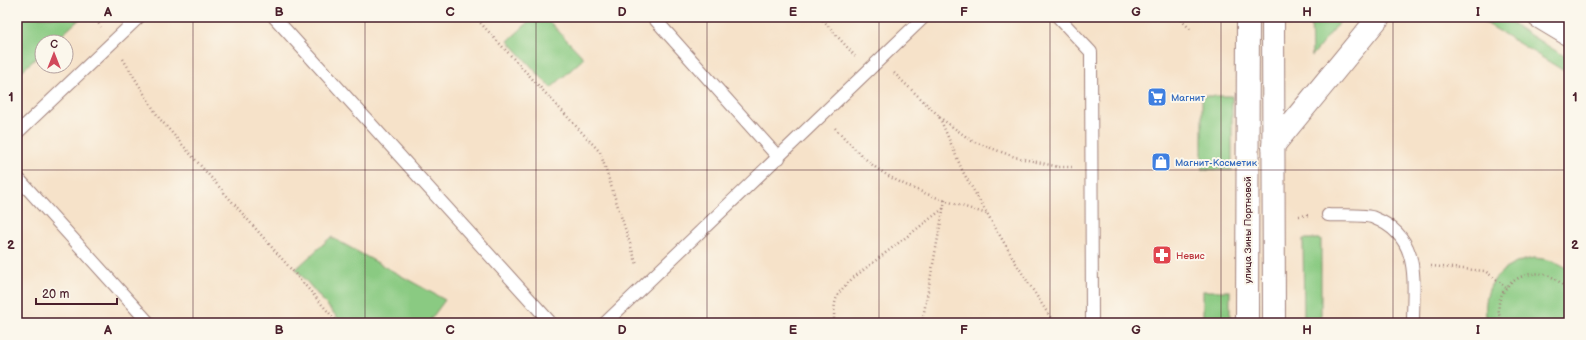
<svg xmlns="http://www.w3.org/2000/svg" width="1586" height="340" viewBox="0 0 1586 340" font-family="'Balsamiq Sans',sans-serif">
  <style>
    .green { fill: #8aca82; stroke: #6a7456 }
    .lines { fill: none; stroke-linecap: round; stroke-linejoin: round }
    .service-casing { stroke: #a0807a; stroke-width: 14 }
    .tertiary-casing { stroke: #a0807a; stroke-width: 24 }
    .secondary-casing { stroke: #a0807a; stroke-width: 24 }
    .path { stroke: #a0807a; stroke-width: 2.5; stroke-dasharray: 1 3; stroke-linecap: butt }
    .service { stroke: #fff; stroke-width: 12 }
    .tertiary { stroke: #fff; stroke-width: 22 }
    .secondary { stroke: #fff; stroke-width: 22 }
    .grid { fill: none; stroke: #4a1f2b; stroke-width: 1; stroke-opacity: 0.55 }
    .labels { text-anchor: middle; stroke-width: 4; stroke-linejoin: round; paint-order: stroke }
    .shop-label { font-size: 10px; fill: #366cbe; stroke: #fbf7ec; text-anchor: start }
    .street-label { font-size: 10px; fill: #4a1f2b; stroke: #fbf7ec }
    .health-label { font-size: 10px; fill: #be3a42; stroke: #fbf7ec; text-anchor: start }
    .neatline { fill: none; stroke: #4a1f2b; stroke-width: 1.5 }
    .grid-label { font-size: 13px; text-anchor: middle; font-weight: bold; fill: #4a1f2b }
  </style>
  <rect width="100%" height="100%" fill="#fbf7ec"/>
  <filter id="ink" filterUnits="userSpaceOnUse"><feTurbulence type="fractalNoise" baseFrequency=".025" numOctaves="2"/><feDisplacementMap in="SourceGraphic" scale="8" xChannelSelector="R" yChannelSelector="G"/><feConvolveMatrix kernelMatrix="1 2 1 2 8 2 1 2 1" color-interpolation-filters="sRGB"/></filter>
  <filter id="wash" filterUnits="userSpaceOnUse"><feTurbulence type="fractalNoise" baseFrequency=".012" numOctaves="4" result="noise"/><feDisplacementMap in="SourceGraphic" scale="16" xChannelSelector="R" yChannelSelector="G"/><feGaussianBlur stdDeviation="0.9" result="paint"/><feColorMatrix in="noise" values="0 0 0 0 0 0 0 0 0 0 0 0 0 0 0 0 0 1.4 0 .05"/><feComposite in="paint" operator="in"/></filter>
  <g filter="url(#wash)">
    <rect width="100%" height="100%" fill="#f6e2c9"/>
    <!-- green -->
    <g class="green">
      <path d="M17 17H82L54 42H42V53L17 75Z"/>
      <path d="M534 17H545L584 58 551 88 508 41Z"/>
      <path d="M1311 17H1344L1312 56Z"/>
      <path d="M1476 17H1501L1569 59V74Z"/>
      <rect x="1202" y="96" width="30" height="74"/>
      <path d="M331 237 445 300 428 323H342L296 269Z"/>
      <path d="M1303 239H1321V323H1304Z"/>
      <path d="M1534 258C1547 259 1558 261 1569 270V323H1487C1480 287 1499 264 1534 258Z"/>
      <rect x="1203" y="291" width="27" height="32"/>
    </g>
  </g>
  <g filter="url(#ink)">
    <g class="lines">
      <!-- service casing -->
      <g class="service-casing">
        <g id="service">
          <path d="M274 17 551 323"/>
          <path d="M653 17 779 158"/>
          <path d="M1058 17 1091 52 1092 323"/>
          <path d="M17 133 139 17"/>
          <path d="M17 177 149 323"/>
          <path d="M1328 215C1339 216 1366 214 1374 218 1422 237 1413 281 1413 323"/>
          <path d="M605 323 924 17"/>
        </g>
      </g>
      <!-- tertiary casing -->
      <g class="tertiary-casing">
        <g id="tertiary">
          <path d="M1539 17 1569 35"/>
          <path d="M1273 146 1379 17"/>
        </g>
      </g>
      <!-- secondary casing -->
      <g class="secondary-casing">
        <g id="secondary">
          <path d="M1273 17 1274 323"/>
          <path d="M1247 323 1248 17"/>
        </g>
      </g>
      <!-- path -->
      <g class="path">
        <path d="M94 17 101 27"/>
        <path d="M475 17 600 152 637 265"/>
        <path d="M820 17 855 56"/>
        <path d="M1178 17 1190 29"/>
        <path d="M123 59 159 118 338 323"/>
        <path d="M894 73 939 116 963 172 1017 265 1054 323"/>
        <path d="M939 117 972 141 1015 157 1059 167H1072"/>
        <path d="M835 128C848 142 860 155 875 167 906 190 950 202 987 214"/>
        <path d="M1299 216 1310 215"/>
        <path d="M1431 266 1485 271 1506 287"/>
        <path d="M834 323C834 298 835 295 853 278L944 208"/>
        <path d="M922 323 945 200"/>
        <path d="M1502 323C1483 282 1548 251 1569 295"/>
      </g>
      <!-- service -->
      <use href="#service" class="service"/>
      <!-- tertiary -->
      <use href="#tertiary" class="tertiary"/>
      <!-- secondary -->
      <use href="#secondary" class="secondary"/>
    </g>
  </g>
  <!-- grid -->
  <path class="grid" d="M193 17V323M365 17V323M536 17V323M707 17V323M879 17V323M1050 17V323M1221 17V323M1393 17V323M17 170H1569"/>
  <!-- icons -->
  <defs>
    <g id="supermarket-square" transform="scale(1)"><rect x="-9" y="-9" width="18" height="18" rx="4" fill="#3f7fe0" stroke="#fbf7ec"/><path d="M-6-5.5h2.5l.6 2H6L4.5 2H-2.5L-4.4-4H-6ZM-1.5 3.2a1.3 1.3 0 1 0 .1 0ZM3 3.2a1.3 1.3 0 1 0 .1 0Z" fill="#fff"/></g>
    <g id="shop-square" transform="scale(1)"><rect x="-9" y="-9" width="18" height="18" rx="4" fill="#3f7fe0" stroke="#fbf7ec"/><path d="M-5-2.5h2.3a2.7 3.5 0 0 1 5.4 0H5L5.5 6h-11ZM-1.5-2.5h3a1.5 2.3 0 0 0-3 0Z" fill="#fff"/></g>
    <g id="pharmacy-square" transform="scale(1)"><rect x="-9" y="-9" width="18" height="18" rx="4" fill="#e0444e" stroke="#fbf7ec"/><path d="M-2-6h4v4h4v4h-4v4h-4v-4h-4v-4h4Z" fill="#fff"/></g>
  </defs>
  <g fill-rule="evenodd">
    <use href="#supermarket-square" x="1157" y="97"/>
    <use href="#shop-square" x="1161" y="162"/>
    <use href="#pharmacy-square" x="1162" y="255"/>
  </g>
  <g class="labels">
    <!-- shop labels -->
    <g class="shop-label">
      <text x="1171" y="101">Магнит</text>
      <text x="1175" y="166">Магнит-Косметик</text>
    </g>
    <!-- street labels -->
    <g class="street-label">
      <text transform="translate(1247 230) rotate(-90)" y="4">улица Зины Портновой</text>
    </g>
    <!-- health labels -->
    <g class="health-label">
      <text x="1176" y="259">Невис</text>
    </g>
  </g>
  <!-- margin -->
  <rect width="1586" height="340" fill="none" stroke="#fbf7ec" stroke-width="44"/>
  <!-- north arrow -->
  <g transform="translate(54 54)"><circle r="19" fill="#fbf7ec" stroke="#b4a19f"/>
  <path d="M0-3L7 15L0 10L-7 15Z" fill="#d1495b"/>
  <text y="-6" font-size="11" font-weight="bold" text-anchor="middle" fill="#4a1f2b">С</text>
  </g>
  <!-- scale -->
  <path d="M36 298v6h81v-6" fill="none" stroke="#4a1f2b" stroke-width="2"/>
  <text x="42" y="298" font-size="12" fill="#4a1f2b" stroke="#fbf7ec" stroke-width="3" paint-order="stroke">20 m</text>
  <rect x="22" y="22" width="1542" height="296" class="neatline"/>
  <g class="grid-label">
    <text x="108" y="16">A</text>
    <text x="279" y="16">B</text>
    <text x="450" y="16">C</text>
    <text x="622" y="16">D</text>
    <text x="793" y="16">E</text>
    <text x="964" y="16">F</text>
    <text x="1136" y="16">G</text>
    <text x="1307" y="16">H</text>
    <text x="1478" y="16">I</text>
    <text x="11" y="101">1</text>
    <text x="1575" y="101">1</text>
    <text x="11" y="249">2</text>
    <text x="1575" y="249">2</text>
    <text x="108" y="334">A</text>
    <text x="279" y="334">B</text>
    <text x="450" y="334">C</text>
    <text x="622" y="334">D</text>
    <text x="793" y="334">E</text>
    <text x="964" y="334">F</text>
    <text x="1136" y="334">G</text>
    <text x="1307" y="334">H</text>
    <text x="1478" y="334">I</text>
  </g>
</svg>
